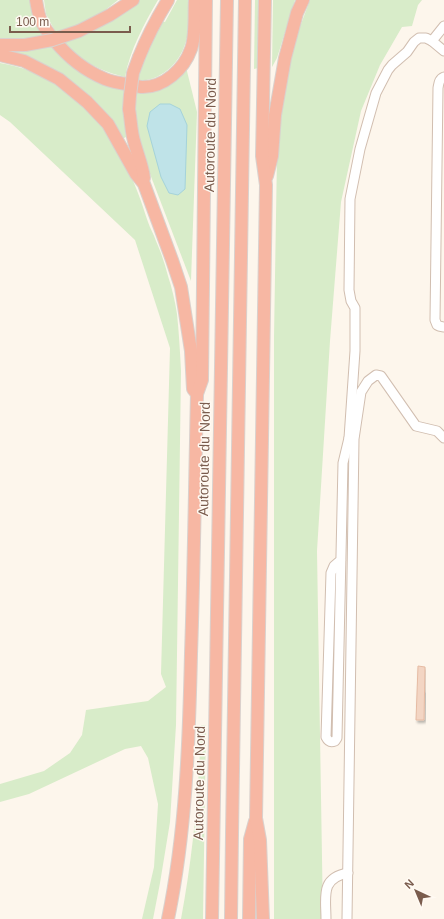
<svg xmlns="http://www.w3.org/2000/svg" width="444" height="919" viewBox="0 0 444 919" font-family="Helvetica,sans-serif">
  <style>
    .green { fill: #d8ecc9 }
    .water { fill: #bfe3e8; stroke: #a5d3da }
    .building { fill: #f3d5c3; stroke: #e6bba3; filter: url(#shadow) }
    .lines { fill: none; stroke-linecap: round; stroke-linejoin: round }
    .minor-casing { stroke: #d1beb0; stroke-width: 11 }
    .highway-casing { stroke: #dad1cd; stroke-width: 14 }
    .minor { stroke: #fff; stroke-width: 9 }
    .highway { stroke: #f7b7a3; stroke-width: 12 }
    .highway-bridge-casing { stroke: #dad1cd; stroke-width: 14; stroke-linecap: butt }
    .highway-bridge { stroke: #f7b7a3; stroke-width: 12 }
    .labels { text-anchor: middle; stroke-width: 3; stroke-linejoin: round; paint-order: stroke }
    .street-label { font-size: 14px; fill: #7a5c4d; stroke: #fffaf3 }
  </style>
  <defs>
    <filter id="shadow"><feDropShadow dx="1.5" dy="2.5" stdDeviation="1" flood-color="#0004"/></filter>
  </defs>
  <rect width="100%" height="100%" fill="#fdf6ec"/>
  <!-- green -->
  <g class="green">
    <path d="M0 0H32L44 35 25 40 0 41Z"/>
    <path d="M44 0H118L94 19 58 32 55 31 46 14Z"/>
    <path d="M139 0H158C144 24 130 50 125 77 108 73 91 66 77 55 72 51 68 46 64 42Z"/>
    <path d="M177 0H189C189 10 190 22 188 32 185 52 174 70 154 78 149 80 143 80 139 81 138 60 152 39 161 21L165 22Z"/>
    <path d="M255 0H259L258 68 254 69Z"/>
    <path d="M273 0H295L277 58 272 67Z"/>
    <path d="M310 0H422L418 5 412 26 402 27 380 65 361 111 341 202 330 341 317 551 323 919H274V337L277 156 280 99 295 40Z"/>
    <path d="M52 45 101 82 124 90 123 105 126 137 122 139 96 105 5 50Z"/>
    <path d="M0 63C83 77 126 147 148 222 150 228 154 235 156 241 161 252 165 264 168 276 172 288 175 301 177 314 179 333 180 352 181 371L176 725 170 822 160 883 153 919H142L154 867 158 804 148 758 141 746 125 749 29 794 0 802V784L44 771 70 753 82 735 86 710 148 701 166 687 161 674 170 348 135 240 10 122 0 115Z"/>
    <path d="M186 67 197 112 191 281 142 153 137 132 135 111 137 91Z"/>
    <path d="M201 725H206L203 919H181C193 855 199 790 201 725Z"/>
  </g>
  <!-- water -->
  <path class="water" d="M160 104H170L180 109 187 125 185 189 178 195 169 193 161 177 147 126 150 112Z"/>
  <!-- building -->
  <path class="building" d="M418 666 425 667 424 720H416Z"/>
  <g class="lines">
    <!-- minor casing -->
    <g class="minor-casing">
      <g id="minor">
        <path d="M444 26 432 41 444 51"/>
        <path d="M444 77C439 79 439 83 438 88L435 320 437 325 439 326 444 327"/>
        <path d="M351 438H349L355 351V308L351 301 349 290 350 199 360 149 376 93 388 70 392 65 407 52 414 42 419 38H426L432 41"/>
        <path d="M341 560 334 566 331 573 326 737C328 741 330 743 335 741L337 738 343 463 349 438"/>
        <path d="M326 919C326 897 320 878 348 873"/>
        <path d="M347 919 354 439 361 392 368 381 376 375 381 376 416 426 437 431 444 438"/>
      </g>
    </g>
    <!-- highway casing -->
    <g class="highway-casing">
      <g id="highway">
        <path d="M36 0C37 6 38 12 40 18 43 27 49 34 55 41 68 57 86 71 105 79 112 82 119 83 126 84 131 85 136 86 141 87 164 88 184 69 191 49 196 36 194 13 195 0"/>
        <path d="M79 31 110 15 133 0"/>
        <path d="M0 45H25"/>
        <path d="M0 55 24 61 59 79 87 102 108 124 136 174 144 184 172 260 181 287 191 351 193 389 197 394"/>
        <path d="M139 57C147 37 157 18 168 0"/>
        <path d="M129 109C131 120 131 131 134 141 137 153 143 167 144 178"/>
        <path d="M267 176 272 156 275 115 285 58 297 13 303 0"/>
        <path d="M168 919C186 832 189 743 191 654 194 568 195 481 197 394L202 380 206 0"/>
        <path d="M212 919 227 0"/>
        <path d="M231 919 232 834 245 0"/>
        <path d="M249 919 250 839 255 821"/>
        <path d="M263 919 260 840 256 818 266 185 262 156 265 0"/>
      </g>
    </g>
    <!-- minor -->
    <use href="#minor" class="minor"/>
    <!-- highway -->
    <use href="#highway" class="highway"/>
    <!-- highway-bridge casing -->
    <g class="highway-bridge-casing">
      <g id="highway-bridge">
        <path d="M25 45 52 40 79 31"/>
        <path d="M129 109 130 95 133 73 139 57"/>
      </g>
    </g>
    <!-- highway-bridge -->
    <use href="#highway-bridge" class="highway-bridge"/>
  </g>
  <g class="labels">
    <!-- street labels -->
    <g class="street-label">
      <text transform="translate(210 135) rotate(-89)" y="5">Autoroute du Nord</text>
      <text transform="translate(204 459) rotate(-89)" y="5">Autoroute du Nord</text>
      <text transform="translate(199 783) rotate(-89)" y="5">Autoroute du Nord</text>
    </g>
  </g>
  <!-- north arrow -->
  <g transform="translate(416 891) rotate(316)" stroke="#fffaf3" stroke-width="3" paint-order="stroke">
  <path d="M0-3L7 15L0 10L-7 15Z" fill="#7a5c4d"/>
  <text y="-6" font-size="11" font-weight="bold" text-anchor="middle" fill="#7a5c4d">N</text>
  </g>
  <!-- scale -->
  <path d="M10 26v6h120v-6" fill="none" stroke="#7a5c4d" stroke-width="2"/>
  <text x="16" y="26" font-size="12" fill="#7a5c4d" stroke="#fffaf3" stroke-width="3" paint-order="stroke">100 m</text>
</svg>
